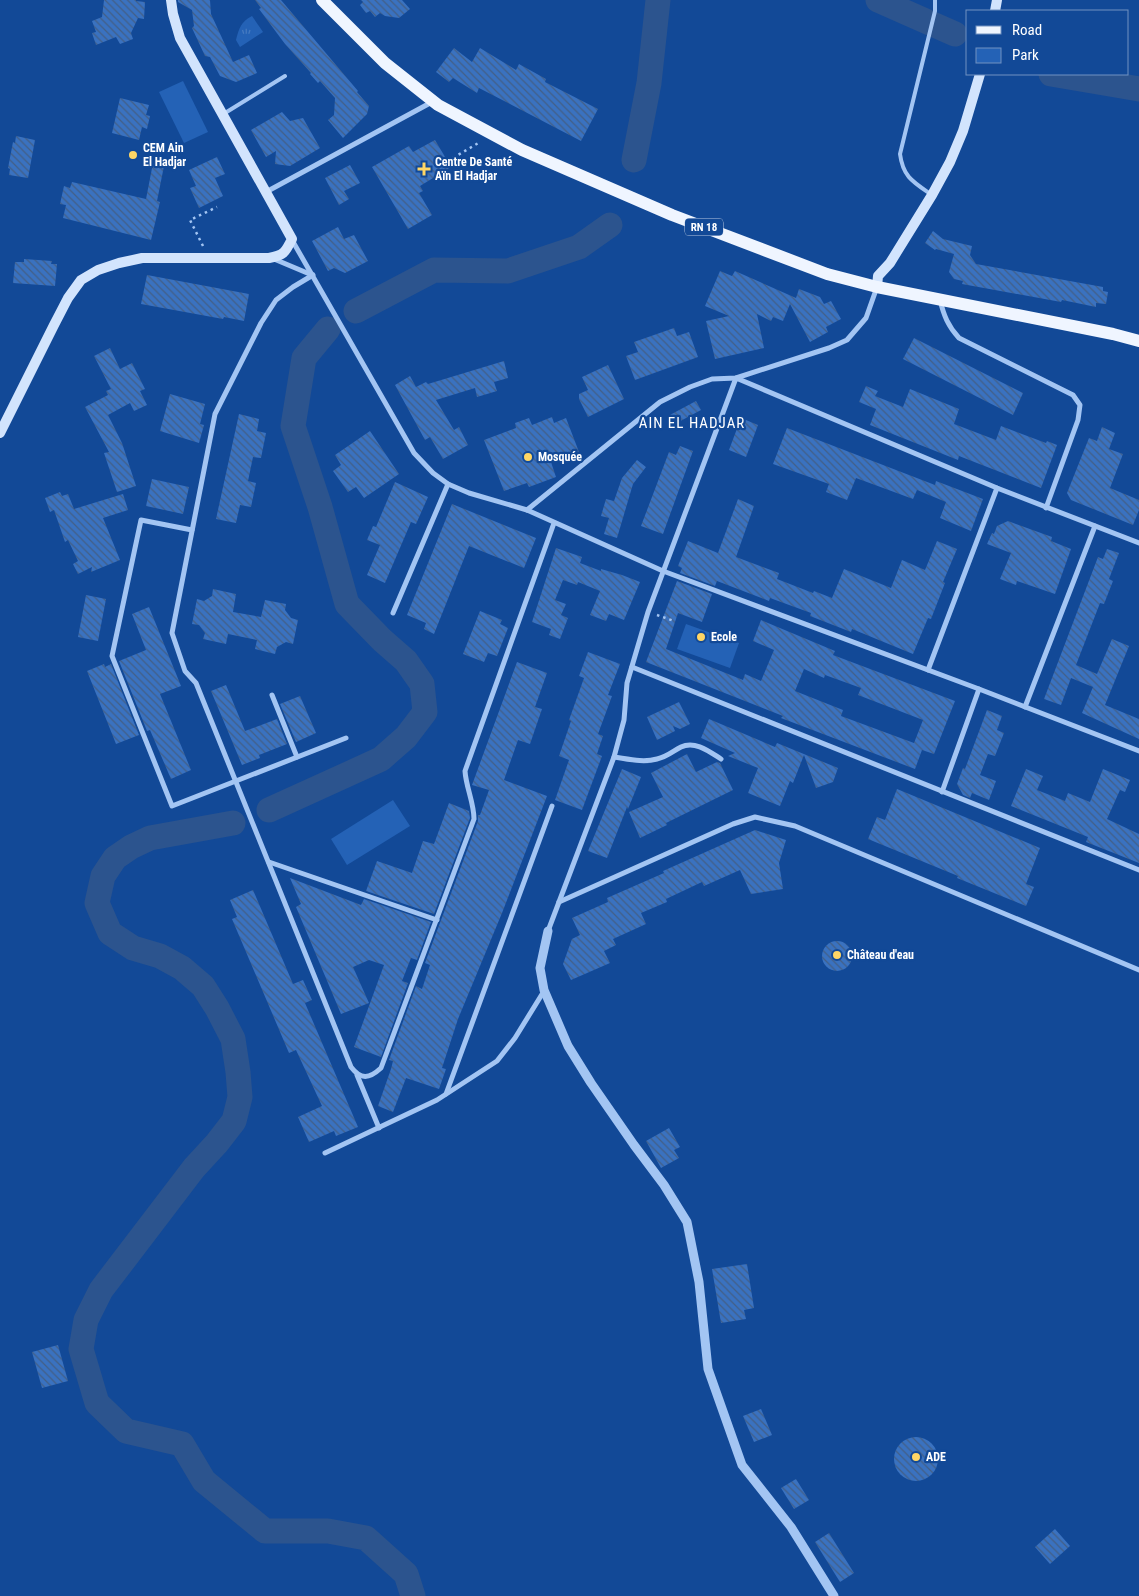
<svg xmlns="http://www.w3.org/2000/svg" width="1139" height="1596" viewBox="0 0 1139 1596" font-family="'Roboto Condensed',sans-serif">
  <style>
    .grass { fill: url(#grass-tufts) }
    .park { fill: #2462b6 }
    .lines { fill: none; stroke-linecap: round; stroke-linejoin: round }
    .river { stroke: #2c548e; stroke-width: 25 }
    .building { fill: url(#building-back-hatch); fill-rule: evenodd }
    .path { stroke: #a3c5f3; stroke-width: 2.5; stroke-dasharray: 2.5 4; stroke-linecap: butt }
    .service { stroke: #a3c5f3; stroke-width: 4 }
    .minor { stroke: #a3c5f3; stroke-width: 5 }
    .tertiary { stroke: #a3c5f3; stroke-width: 9 }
    .secondary { stroke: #d2e4fd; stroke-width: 10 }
    .primary { stroke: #eff5ff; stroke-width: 12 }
    .poi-dot { fill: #ffd665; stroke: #124997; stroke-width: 2 }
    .labels { text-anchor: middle; stroke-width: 4.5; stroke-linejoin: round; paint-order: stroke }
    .shield { fill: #124997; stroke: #b8c8e0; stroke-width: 1 }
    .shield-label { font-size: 11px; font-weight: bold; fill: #fff }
    .poi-label { font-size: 12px; font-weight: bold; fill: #fff; stroke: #124997; text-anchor: start }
    .quarter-label { font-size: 15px; letter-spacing: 1px; fill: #fff; stroke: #124997 }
  </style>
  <defs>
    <pattern id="grass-tufts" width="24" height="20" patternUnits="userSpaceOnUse" patternTransform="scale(1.25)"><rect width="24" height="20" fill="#2462b6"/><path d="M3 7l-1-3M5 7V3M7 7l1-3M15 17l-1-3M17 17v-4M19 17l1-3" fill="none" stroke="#457ac1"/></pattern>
    <pattern id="building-back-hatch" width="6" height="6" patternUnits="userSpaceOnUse" patternTransform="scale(1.25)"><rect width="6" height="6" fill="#3a72c0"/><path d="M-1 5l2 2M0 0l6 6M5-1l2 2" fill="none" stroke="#435f86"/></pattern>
  </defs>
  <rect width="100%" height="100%" fill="#124997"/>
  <!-- grass -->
  <path class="grass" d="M252 16 263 32 240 47 236 40C239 28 241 22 252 16Z"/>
  <!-- park -->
  <g class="park">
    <path d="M183 81 208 132 184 143 159 92Z"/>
    <path d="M686 624 739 643 730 668 677 649Z"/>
    <path d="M393 800 410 826 347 865 331 839Z"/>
  </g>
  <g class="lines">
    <!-- river -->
    <g class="river">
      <path d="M878 0 955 34"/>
      <path d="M1051 74 1139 89"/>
      <path d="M634 160 649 83 658 0"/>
      <path d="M356 311 434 270 508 271 579 247 610 225"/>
      <path d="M269 810 381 759 406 737 425 712 422 684 406 661 382 640 347 604 320 507 293 426 304 358 328 329"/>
      <path d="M233 823 150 838 131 847 115 858 103 876 97 903 110 933 133 948 160 956 182 968 203 986 217 1008 233 1039 238 1072 240 1097 234 1121 217 1143 194 1168 101 1290 86 1320 81 1349 97 1403 126 1431 182 1444 204 1481 265 1531H328L366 1538 406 1574 413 1596"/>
    </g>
  </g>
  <!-- building -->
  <g class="building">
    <path d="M104 0H136V1L145 2 144 19 138 18 131 33 133 39 120 44 116 37 96 45 92 33 96 32 92 21 102 17Z"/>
    <path d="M178 0H210L211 14 233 62 249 55 257 73 236 82 220 76 210 57 205 56 192 28 194 26 192 10 178 2Z"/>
    <path d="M255 0H281L358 91 357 92 369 106 367 114 343 138 328 120 334 115 335 98 320 81 318 83 310 74 311 73 285 44 259 9 261 8Z"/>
    <path d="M361 0H402L410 9 399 18 385 16 380 13 375 17 370 11 366 13 360 5 363 2Z"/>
    <path d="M454 48 472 62 480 48 516 70 519 64 546 79 545 82 598 109 581 141 479 88 477 93 453 78 449 82 436 72Z"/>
    <path d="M120 98 149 105 146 115 150 116 147 129 142 127 139 140 112 133Z"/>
    <path d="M282 112 290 121 303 118 320 148 290 166 275 164 276 151 266 157 251 130Z"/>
    <path d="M16 136 35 140 28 178 9 175 10 169 8 168 13 142 15 143Z"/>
    <path d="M435 140 451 167 420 186 423 191 419 193 432 215 408 229 372 167 409 146 413 152Z"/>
    <path d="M217 157 225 174 215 178 223 196 199 208 190 188 196 186 189 170Z"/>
    <path d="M153 163 164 166 157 201 160 202 151 240 63 218 66 205 60 204 64 186 70 188 72 182 146 199Z"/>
    <path d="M350 165 360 183 344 191 349 199 339 205 325 178Z"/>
    <path d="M338 227 344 239 354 235 368 261 345 273 334 268 328 271 312 241Z"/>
    <path d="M933 231 943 239 972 246 970 255 976 264 1103 287V291L1108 292 1106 304 1096 303V307L1062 300 1061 302 962 284 963 281 954 279 949 272 954 254 936 249 935 250 925 243Z"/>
    <path d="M24 259 52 261 51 264H57L55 286 13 283 15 262H24Z"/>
    <path d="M720 271 732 276 735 271 796 298 799 289 820 297 824 304 831 301 841 319 826 327 828 332 810 342 790 304 783 321 773 317 771 321 757 314 764 348 715 359 706 321 729 316 705 306Z"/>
    <path d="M147 275 249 294 244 321 224 317 223 319 141 304Z"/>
    <path d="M674 328 677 336 689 332 698 357 635 380 626 356 638 352 634 342Z"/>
    <path d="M914 338 1023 393 1013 415 903 359Z"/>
    <path d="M110 348 120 369 132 363 145 389 140 391 147 405 134 411 130 403 108 415 122 443 136 486 117 492 104 453 109 452 85 407 108 395 106 391 111 389 94 356Z"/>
    <path d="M504 361 508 378 494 382 497 391 477 397 475 388 436 400 454 430 459 427 468 445 443 459 430 437 425 440 395 385 410 376 416 387 426 382 428 384Z"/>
    <path d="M608 365 624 399 588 417 579 399V394L588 390 582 377Z"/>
    <path d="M866 386 878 391 875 396 903 407 910 389 959 409 954 424 996 440 1001 426 1046 443 1047 441 1057 445 1041 488 959 456 958 460 870 425 876 409 859 402Z"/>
    <path d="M170 394 205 404 200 424 204 425 199 443 160 431Z"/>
    <path d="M696 401 701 410 673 425 668 416Z"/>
    <path d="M239 414 259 419 257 431 266 433 261 458 253 457 248 481 256 483 251 507 240 505 236 523 216 519Z"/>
    <path d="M552 417 554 423 566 418 579 452 551 462 556 477 529 487 527 483 504 491 484 440 516 428 515 423 529 418 532 425Z"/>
    <path d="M741 418 758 425 746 457 729 450Z"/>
    <path d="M1102 427 1115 433 1109 449 1123 454 1110 488 1139 500V510L1133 525 1071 500 1067 493 1089 438 1097 441Z"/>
    <path d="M787 428 935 485 936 481 983 499 971 531 940 518 946 502 917 490 913 499 856 478 847 500 826 492 829 484 773 464Z"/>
    <path d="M370 431 399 474 364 498 356 487 348 492 333 471 341 465 335 455Z"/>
    <path d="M680 446 693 451 663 534 641 526 669 452 676 455Z"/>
    <path d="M637 460 646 467 633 484 617 538 604 534 609 518 601 516 606 499 614 501 622 478Z"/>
    <path d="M152 479 189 487 183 514 146 506Z"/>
    <path d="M395 482 428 497 416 524 411 522 385 583 367 575 380 545 367 540 373 526 376 527Z"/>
    <path d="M60 492 62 496 68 494 74 509 123 494 128 510 103 518 120 560 91 572 92 567 78 574 73 564 78 561 68 540 65 542 54 510 50 512 45 498Z"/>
    <path d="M738 499 754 506 736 557 779 573 777 579 813 593 814 591 832 598 844 569 891 588 902 560 925 570 937 541 957 549 943 582 945 583 931 619 928 618 913 654 852 629 851 632 810 616 811 613 770 598 769 601 717 581 715 586 680 573 682 568 678 566 688 541 718 553Z"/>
    <path d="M452 504 536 538 524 568 469 546 434 634 424 629 426 623 407 615Z"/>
    <path d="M1008 521 1052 537 1051 541 1071 549 1055 594 1017 581 1016 585 1000 579 1011 553 987 544 992 533 994 534 997 526Z"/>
    <path d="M556 548 582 557 580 563 601 571V569L622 575 640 582 624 620 609 614 606 621 590 615 600 591 578 582 577 585 563 580 555 600 566 604 561 615 568 618 560 639 549 635 551 629 532 622Z"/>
    <path d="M1107 549 1119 553 1109 579 1113 581 1104 604 1100 603 1076 665 1097 674 1112 639 1129 646 1105 705 1139 719V739L1082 713 1093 687 1071 678 1061 705 1044 699 1098 557 1103 559Z"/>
    <path d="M677 581 712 594 702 622 678 613 666 649 743 680 745 674 761 681 774 650 753 641 761 620 835 651 833 655 955 701 934 754 922 750 915 769 781 718 783 716 646 662ZM804 669 824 678 825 675 861 688 858 695 923 720 914 743 841 716 843 710 795 691Z"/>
    <path d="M213 589 236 594 233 612 261 617 265 600 286 604 285 610 291 618 298 620 293 644 286 642 277 647 275 654 255 649 257 640 228 634 226 644 203 639 205 633 199 625 192 624 197 599 204 601 212 596Z"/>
    <path d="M86 595 106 599 98 641 78 637Z"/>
    <path d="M149 607 181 686 160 694 191 770 171 779 150 730 147 731 119 661 146 650 132 614Z"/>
    <path d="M480 611 502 620 500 624 508 628 497 656 488 653 484 662 463 654Z"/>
    <path d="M588 652 620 664 608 695 612 696 598 734 603 736 597 754 602 756 582 810 555 800 569 760 559 756 571 721 569 720 584 678 579 676Z"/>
    <path d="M517 662 547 673 535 707 542 709 530 744 518 740 504 780 547 796 502 913 458 1019 442 1068 446 1069 439 1089 406 1078 393 1112 378 1106 391 1069 393 1061 389 1060 416 986 422 989 430 965 425 963 478 821V815H480L489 790 472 785Z"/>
    <path d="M104 664 105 667 111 664 139 735 116 744 87 671Z"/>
    <path d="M226 685 245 731 277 719 287 744 259 755 260 758 242 765 211 691Z"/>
    <path d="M300 696 316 733 296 742 280 704Z"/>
    <path d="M679 702 690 724 680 729 673 726 675 731 657 740 647 717Z"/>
    <path d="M987 710 1002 716 997 730 1004 733 995 756 988 754 980 775 996 781 989 800 972 793 970 798 963 795 957 784 963 768 965 769Z"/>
    <path d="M709 719 775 747 777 743 838 768 833 782 816 788 804 755 793 783 790 781 780 806 748 793 758 768 728 756 735 753 701 738Z"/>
    <path d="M687 754 696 772 717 762 720 763 733 790 666 823 667 825 640 838 629 812 663 797 651 773Z"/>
    <path d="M622 769 641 777 628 809 627 807 607 858 588 851Z"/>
    <path d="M1026 769 1043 776 1037 790 1065 801 1068 793 1090 802 1103 769 1130 780 1125 792 1120 790 1107 819 1139 834V863L1086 842 1088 837 1011 806Z"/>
    <path d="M897 789 1040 848 1026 884 1034 887 1026 906 957 878 958 876 868 839 877 817 885 820Z"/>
    <path d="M449 803 469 811 470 818 434 914 366 891 377 861 412 873 423 841 434 844Z"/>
    <path d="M755 830 786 840 779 863 783 889 751 894 740 870 704 886 702 882 666 899 667 902 641 913 646 924 613 939 616 945 604 951 610 963 571 980 563 964 572 939 580 935 572 918 608 902 607 898 664 873 663 871Z"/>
    <path d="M290 878 361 905 364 899 431 922 417 960 411 958 402 981 408 983 381 1057 354 1047 384 965 369 960 353 967 369 1003 341 1014 296 907 301 904Z"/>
    <path d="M253 890 293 984 303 980 312 1000 305 1003 358 1127 336 1136 334 1131 309 1142 298 1117 322 1106 296 1050 289 1053 232 919 237 917 230 900Z"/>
    <circle cx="837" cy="956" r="15"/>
    <path d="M669 1128 680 1147 674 1150 679 1158 661 1168 646 1141Z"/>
    <path d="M747 1264 754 1308 744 1310 746 1319 721 1323 712 1269Z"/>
    <path d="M58 1345 68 1381 42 1388 32 1352Z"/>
    <path d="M761 1409 772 1435 754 1442 743 1416Z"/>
    <circle cx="916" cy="1459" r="22"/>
    <path d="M796 1479 809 1500 794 1509 781 1488Z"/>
    <path d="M1055 1529 1070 1546 1050 1564 1035 1547Z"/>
    <path d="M829 1533 854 1573 840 1582 815 1542Z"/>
  </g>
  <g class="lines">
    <!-- path -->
    <g class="path">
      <path d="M453 158 480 142"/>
      <path d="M203 246 190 220 217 207"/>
      <path d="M657 615 674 621"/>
    </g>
    <!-- service -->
    <g class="service">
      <path d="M225 113 285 76"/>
      <path d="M932 195C913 182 903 177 900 154L935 11V0"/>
    </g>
    <!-- minor -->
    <g class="minor">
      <path d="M266 192 432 102"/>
      <path d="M292 240 414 453 433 473 448 484 469 493 527 510 663 571 979 689 1139 751"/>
      <path d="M274 259 312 275"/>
      <path d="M313 275 293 287 276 300 261 323 215 414 172 633 185 671 196 683 351 1067C361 1080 369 1079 381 1068L474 819C474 803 466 787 465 771L554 523"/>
      <path d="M940 300C944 316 948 326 959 338L1073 395 1080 405 1078 420 1046 508"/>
      <path d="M527 510 660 402 690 387 712 379 736 378 829 348 847 340 866 318 877 287"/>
      <path d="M192 530 141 520 112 656 172 806 346 738"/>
      <path d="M393 613 448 484"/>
      <path d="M632 667 1139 870"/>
      <path d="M928 670 997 488"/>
      <path d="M272 695 297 757"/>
      <path d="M1025 707 1095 526"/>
      <path d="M614 757C628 759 643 763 657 759 667 757 673 751 681 747 695 740 710 752 721 759"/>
      <path d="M942 792 979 689"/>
      <path d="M269 862 437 920"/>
      <path d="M559 902 733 824 755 817 795 826 1139 970"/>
      <path d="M548 931 614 757 624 720 627 683 648 612 736 378 997 488 1139 543"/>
      <path d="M357 1075 379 1128"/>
      <path d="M446 1094 552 806"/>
      <path d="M325 1153 437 1100 497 1061 515 1038 544 991"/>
    </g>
    <!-- tertiary -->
    <path class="tertiary" d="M548 931 540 968 544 990 568 1046 591 1083 634 1145 664 1185 687 1222 699 1282 708 1369 742 1465 791 1527 834 1596"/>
    <!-- secondary -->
    <g class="secondary">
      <path d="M995 11 997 0"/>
      <path d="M877 287 878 276 890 263 932 195 950 162 963 131 980 74"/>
      <path d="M0 433 54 325 68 298 81 280 98 270 119 263 142 258H269C284 255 285 253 292 239L180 38 173 14 171 0"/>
    </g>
    <!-- primary -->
    <path class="primary" d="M322 0 385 63 438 105 522 150 672 215 827 274 877 287 1113 334 1139 341"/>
  </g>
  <!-- markers -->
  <g class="poi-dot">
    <circle cx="133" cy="155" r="5"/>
    <path d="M421.5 161.5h5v5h5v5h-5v5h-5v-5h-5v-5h5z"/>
    <circle cx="528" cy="457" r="5"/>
    <circle cx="701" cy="637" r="5"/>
    <circle cx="837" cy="955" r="5"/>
    <circle cx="916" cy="1457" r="5"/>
  </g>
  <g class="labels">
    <!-- shield labels -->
    <rect class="shield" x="685" y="218.5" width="38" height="17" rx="4"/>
    <g class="shield-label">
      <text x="704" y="231">RN 18</text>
    </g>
    <!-- poi labels -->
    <g class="poi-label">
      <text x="143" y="152">CEM Ain<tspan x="143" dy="14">El Hadjar</tspan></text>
      <text x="435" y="166">Centre De Santé<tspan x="435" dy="14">Aïn El Hadjar</tspan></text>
      <text x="538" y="461">Mosquée</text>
      <text x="711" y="641">Ecole</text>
      <text x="847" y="959">Château d'eau</text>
      <text x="926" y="1461">ADE</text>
    </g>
    <!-- quarter labels -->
    <g class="quarter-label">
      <text x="692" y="428">AIN EL HADJAR</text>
    </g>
  </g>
  <!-- legend -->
  <rect x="966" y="10" width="162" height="65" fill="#124997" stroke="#7192c1"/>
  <rect x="976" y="26" width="25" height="8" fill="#eff5ff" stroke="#7192c1"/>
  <text x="1012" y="35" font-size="15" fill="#ffffff">Road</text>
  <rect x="976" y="48" width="25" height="15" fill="#2462b6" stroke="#7192c1"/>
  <text x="1012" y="60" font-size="15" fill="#ffffff">Park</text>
</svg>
